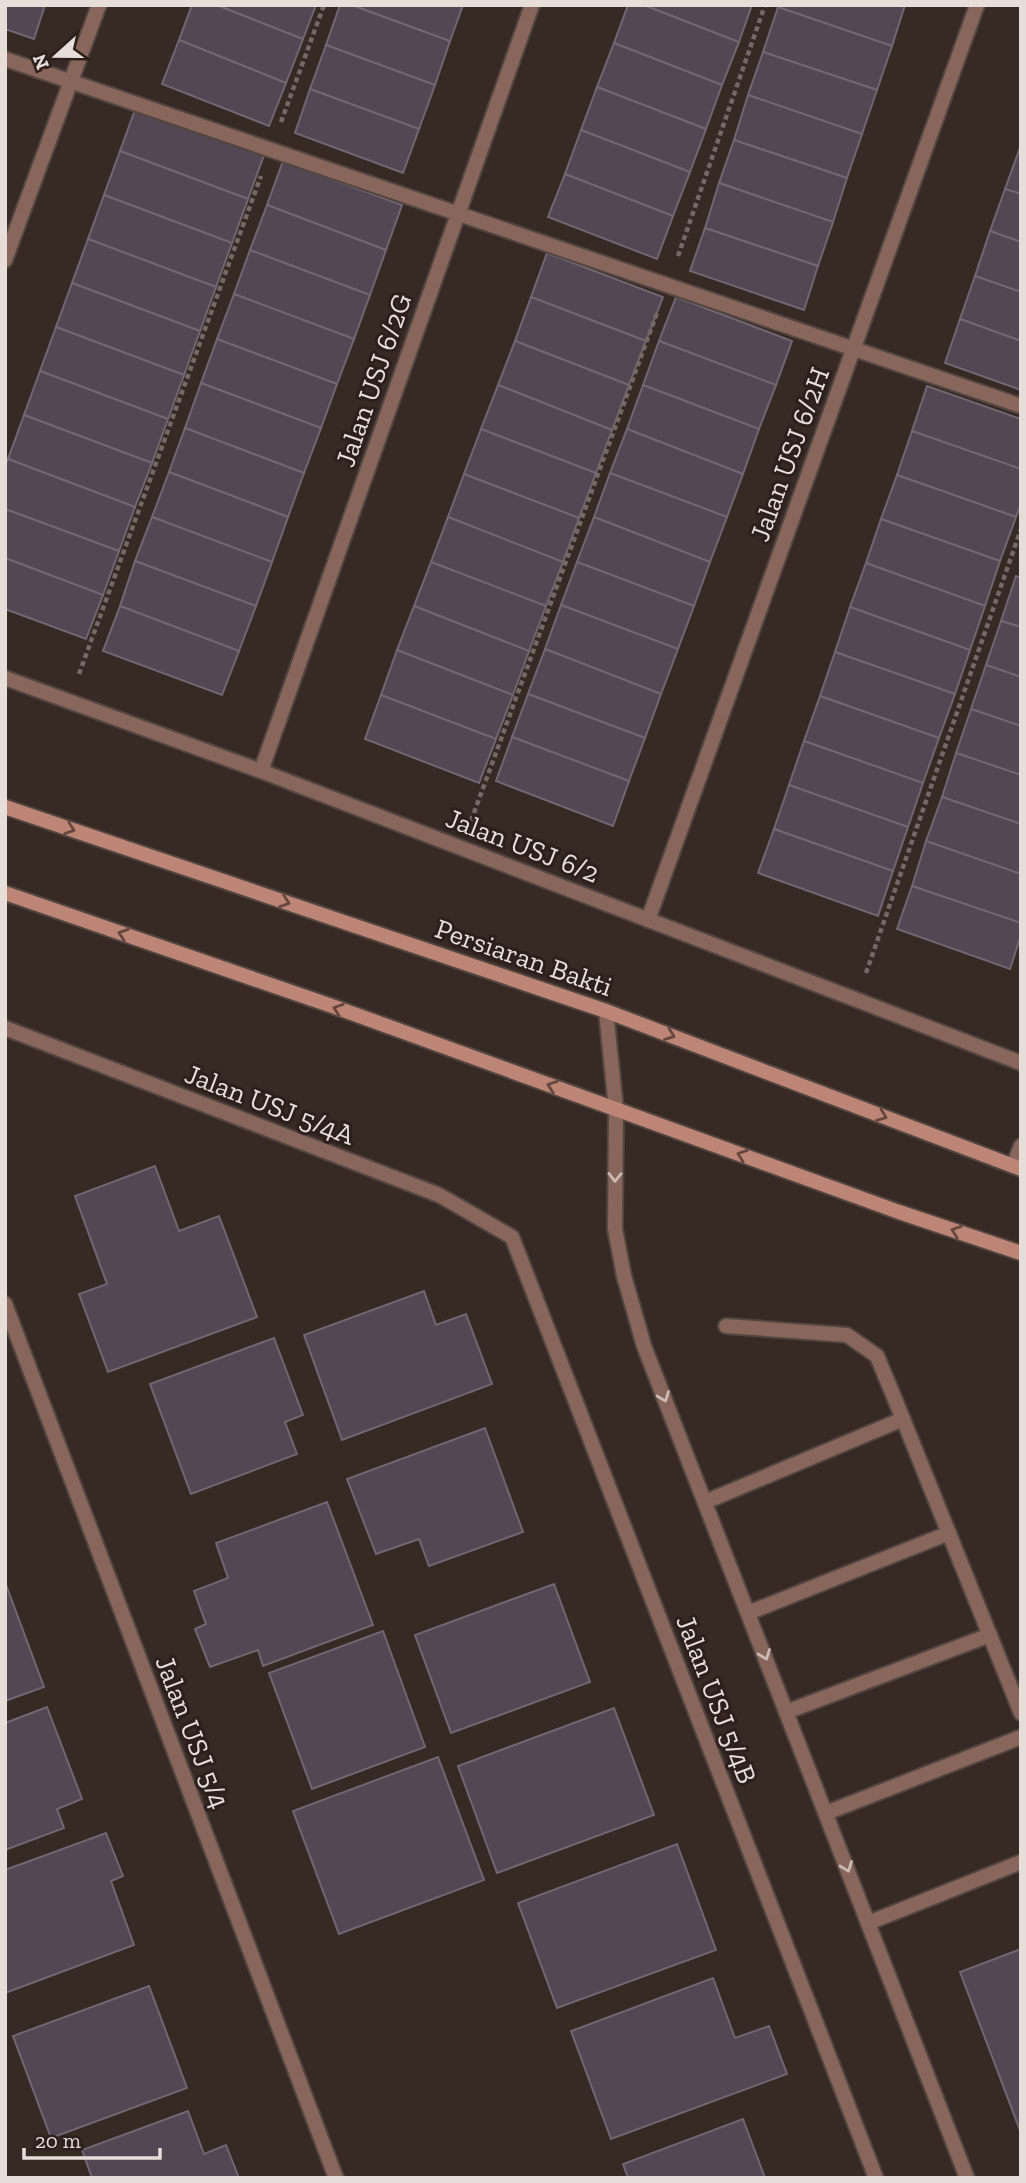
<svg xmlns="http://www.w3.org/2000/svg" width="1026" height="2183" viewBox="0 0 1026 2183" font-family="'Zilla Slab',serif">
  <style>
    .building { fill: #524752; stroke: #716671; stroke-width: 2 }
    .lines { fill: none; stroke-linecap: round; stroke-linejoin: round }
    .lane-casing { stroke: #534641; stroke-width: 18 }
    .street-casing { stroke: #534641; stroke-width: 18 }
    .secondary-casing { stroke: #534641; stroke-width: 18 }
    .path { stroke: #756965; stroke-width: 4.5; stroke-dasharray: 5 3.5; stroke-linecap: butt }
    .lane { stroke: #89665c; stroke-width: 14 }
    .street { stroke: #89665c; stroke-width: 14 }
    .secondary { stroke: #bd8575; stroke-width: 14 }
    .oneway { stroke: #67483e }
    .oneway2 { stroke: #cbbab4 }
    .labels { text-anchor: middle; stroke-width: 6; stroke-linejoin: round; paint-order: stroke }
    .street-label { font-size: 28px; fill: #e7deda; stroke: #2d1f1a }
  </style>
  <rect width="100%" height="100%" fill="#372924"/>
  <!-- building -->
  <g class="building">
    <path d="M5 5H45L34 39 5 29Z"/>
    <path d="M192 5H217L303 39 286 83 179 40Z"/>
    <path d="M217 5H316L303 39Z"/>
    <path d="M340 5H352L450 41 435 85 326 45Z"/>
    <path d="M352 5H463L450 41Z"/>
    <path d="M628 5H644L739 42 722 85 614 43Z"/>
    <path d="M644 5H752L739 42Z"/>
    <path d="M778 5H905L892 46 778 7Z"/>
    <path d="M778 7 892 46 877 90 763 52Z"/>
    <path d="M179 40 286 83 269 126 162 84Z"/>
    <path d="M614 43 722 85 706 129 597 87Z"/>
    <path d="M326 45 435 85 419 129 310 89Z"/>
    <path d="M763 52 877 90 862 134 748 95Z"/>
    <path d="M597 87 706 129 690 172 581 130Z"/>
    <path d="M310 89 419 129 403 173 295 133Z"/>
    <path d="M748 95 862 134 847 178 734 140Z"/>
    <path d="M136 107 264 155 248 199 120 151Z"/>
    <path d="M581 130 690 172 673 216 565 174Z"/>
    <path d="M734 140 847 178 833 222 719 183Z"/>
    <path d="M1021 145V194L1005 189Z"/>
    <path d="M120 151 248 199 232 243 104 195Z"/>
    <path d="M283 161 402 205 386 250 267 205Z"/>
    <path d="M565 174 673 216 657 259 548 217Z"/>
    <path d="M719 183 833 222 818 266 705 228Z"/>
    <path d="M1005 189 1021 194V242L990 231Z"/>
    <path d="M104 195 232 243 216 287 88 239Z"/>
    <path d="M267 205 386 250 370 295 250 250Z"/>
    <path d="M705 228 818 266 804 310 690 271Z"/>
    <path d="M990 231 1021 242V292L975 276Z"/>
    <path d="M88 239 216 287 200 331 72 283Z"/>
    <path d="M250 250 370 295 354 339 234 294Z"/>
    <path d="M547 253 663 297 646 341 531 297Z"/>
    <path d="M975 276 1021 292V341L960 319Z"/>
    <path d="M72 283 200 331 184 375 56 327Z"/>
    <path d="M234 294 354 339 337 384 217 339Z"/>
    <path d="M531 297 646 341 629 385 515 341Z"/>
    <path d="M676 297 792 341 776 385 659 341Z"/>
    <path d="M960 319 1021 341V390L945 363Z"/>
    <path d="M56 327 184 375 168 419 40 371Z"/>
    <path d="M217 339 337 384 321 428 201 383Z"/>
    <path d="M515 341 629 385 612 430 498 385Z"/>
    <path d="M659 341 776 385 759 429 643 385Z"/>
    <path d="M40 371 168 419 152 463 24 415Z"/>
    <path d="M201 383 321 428 304 473 185 428Z"/>
    <path d="M498 385 612 430 596 473 481 429Z"/>
    <path d="M643 385 759 429 743 474 627 429Z"/>
    <path d="M927 386 1021 419V469L912 431Z"/>
    <path d="M24 415 152 463 135 507 8 459Z"/>
    <path d="M185 428 304 473 288 517 169 472Z"/>
    <path d="M481 429 596 473 579 518 464 474Z"/>
    <path d="M627 429 743 474 727 517 610 473Z"/>
    <path d="M912 431 1021 469V504L1016 517 897 475Z"/>
    <path d="M8 459 135 507 119 551 5 509V465Z"/>
    <path d="M169 472 288 517 272 562 152 517Z"/>
    <path d="M610 473 727 517 710 562 594 517Z"/>
    <path d="M464 474 579 518 563 562 448 517Z"/>
    <path d="M897 475 1016 517 1000 561 881 519Z"/>
    <path d="M5 509 119 551 103 595 5 558Z"/>
    <path d="M152 517 272 562 256 606 135 561Z"/>
    <path d="M448 517 563 562 546 606 431 562Z"/>
    <path d="M594 517 710 562 694 606 577 562Z"/>
    <path d="M881 519 1000 561 985 606 866 563Z"/>
    <path d="M5 558 103 595 86 639 5 609Z"/>
    <path d="M135 561 256 606 239 651 120 606Z"/>
    <path d="M431 562 546 606 529 651 414 606Z"/>
    <path d="M577 562 694 606 678 649 561 605Z"/>
    <path d="M866 563 985 606 970 650 850 607Z"/>
    <path d="M1016 576 1021 578V627L1001 621Z"/>
    <path d="M561 605 678 649 661 694 545 649Z"/>
    <path d="M120 606 239 651 222 695 103 651Z"/>
    <path d="M414 606 529 651 513 695 397 650Z"/>
    <path d="M850 607 970 650 955 694 835 652Z"/>
    <path d="M1001 621 1021 627V677L986 665Z"/>
    <path d="M545 649 661 694 645 738 528 694Z"/>
    <path d="M397 650 513 695 496 739 381 695Z"/>
    <path d="M835 652 955 694 939 738 820 696Z"/>
    <path d="M986 665 1021 677V726L971 709Z"/>
    <path d="M528 694 645 738 629 781 512 737Z"/>
    <path d="M381 695 496 739 479 783 365 739Z"/>
    <path d="M820 696 939 738 923 783 804 741Z"/>
    <path d="M971 709 1021 726V775L956 753Z"/>
    <path d="M512 737 629 781 613 826 496 781Z"/>
    <path d="M804 741 923 783 908 827 789 785Z"/>
    <path d="M956 753 1021 775V824L942 797Z"/>
    <path d="M789 785 908 827 893 871 774 829Z"/>
    <path d="M942 797 1021 824V874L926 841Z"/>
    <path d="M774 829 893 871 878 916 758 873Z"/>
    <path d="M926 841 1021 874V923L912 886Z"/>
    <path d="M912 886 1021 923V935L1010 969 897 929Z"/>
    <path d="M155 1166 179 1231 219 1216 257 1317 108 1372 79 1294 107 1284 75 1196Z"/>
    <path d="M424 1291 436 1325 466 1314 492 1384 342 1440 304 1335Z"/>
    <path d="M274 1338 303 1415 285 1422 297 1454 191 1494 150 1384Z"/>
    <path d="M485 1428 523 1532 429 1566 419 1539 376 1554 347 1479Z"/>
    <path d="M327 1502 373 1625 263 1666 258 1650 210 1667 195 1629 206 1624 194 1591 228 1578 216 1543Z"/>
    <path d="M5 1582 44 1687 5 1701Z"/>
    <path d="M554 1584 590 1682 451 1733 415 1635Z"/>
    <path d="M383 1631 425 1747 312 1789 269 1673Z"/>
    <path d="M47 1707 82 1799 57 1809 64 1828 5 1850V1723Z"/>
    <path d="M614 1708 654 1815 497 1873 458 1766Z"/>
    <path d="M438 1757 484 1880 339 1934 293 1811Z"/>
    <path d="M106 1833 123 1876 111 1881 134 1945 5 1993V1870Z"/>
    <path d="M677 1844 716 1950 557 2008 518 1903Z"/>
    <path d="M1021 1949V2133L960 1972Z"/>
    <path d="M713 1978 735 2038 769 2026 787 2074 611 2139 571 2031Z"/>
    <path d="M149 1986 187 2088 51 2138 13 2036Z"/>
    <path d="M188 2111 204 2154 226 2145 239 2178H92L82 2150Z"/>
    <path d="M743 2119 765 2178H628L623 2164Z"/>
  </g>
  <g class="lines">
    <!-- lane casing -->
    <g class="lane-casing">
      <g id="lane">
        <path d="M5 59 1021 406"/>
        <path d="M606 1011 616 1109 615 1229 624 1276 644 1346 967 2178"/>
        <path d="M726 1326 847 1335 877 1356 903 1419"/>
        <path d="M705 1502 903 1419 1021 1713"/>
        <path d="M748 1613 949 1533"/>
        <path d="M786 1712 990 1635"/>
        <path d="M826 1813 1021 1737"/>
        <path d="M868 1923 1021 1862"/>
      </g>
    </g>
    <!-- street casing -->
    <g class="street-casing">
      <g id="street">
        <path d="M5 260 99 5"/>
        <path d="M5 678 261 771 1021 1063"/>
        <path d="M261 771 532 5"/>
        <path d="M648 920 977 5"/>
        <path d="M5 1028 439 1195 512 1237 876 2178"/>
        <path d="M1013 1166 1021 1146"/>
        <path d="M5 1304 336 2178"/>
      </g>
    </g>
    <!-- secondary casing -->
    <g class="secondary-casing">
      <g id="secondary">
        <path d="M5 807 606 1011 1021 1169"/>
        <path d="M5 893 332 1006 899 1212 1021 1253"/>
      </g>
    </g>
    <!-- path -->
    <g class="path">
      <path d="M281 122 324 5"/>
      <path d="M678 256 765 5"/>
      <path d="M79 674 261 176"/>
      <path d="M471 821 657 313"/>
      <path d="M866 973 1021 529"/>
    </g>
    <!-- lane -->
    <use href="#lane" class="lane"/>
    <!-- street -->
    <use href="#street" class="street"/>
    <!-- secondary -->
    <use href="#secondary" class="secondary"/>
  </g>
  <!-- one-way arrows -->
  <defs><path id="oneway-chevron" d="M-2-3.5L2.5 0L-2 3.5" fill="none" stroke-width="1.6" stroke-linecap="round" stroke-linejoin="round" transform="scale(1.75)"/></defs>
  <g class="oneway">
    <use href="#oneway-chevron" transform="translate(70 829) rotate(19)"/>
    <use href="#oneway-chevron" transform="translate(285 902) rotate(19)"/>
    <use href="#oneway-chevron" transform="translate(123 934) rotate(-161)"/>
    <use href="#oneway-chevron" transform="translate(338 1009) rotate(-160)"/>
    <use href="#oneway-chevron" transform="translate(670 1035) rotate(21)"/>
    <use href="#oneway-chevron" transform="translate(552 1086) rotate(-160)"/>
    <use href="#oneway-chevron" transform="translate(882 1116) rotate(21)"/>
    <use href="#oneway-chevron" transform="translate(742 1155) rotate(-160)"/>
    <use href="#oneway-chevron" transform="translate(956 1231) rotate(-161)"/>
  </g>
  <g class="oneway2">
    <use href="#oneway-chevron" transform="translate(615 1177) rotate(91)"/>
    <use href="#oneway-chevron" transform="translate(664 1397) rotate(69)"/>
    <use href="#oneway-chevron" transform="translate(765 1655) rotate(69)"/>
    <use href="#oneway-chevron" transform="translate(847 1867) rotate(69)"/>
  </g>
  <g class="labels">
    <!-- street labels -->
    <g class="street-label">
      <text transform="translate(373 380) rotate(-71)" y="10">Jalan USJ 6/2G</text>
      <text transform="translate(789 454) rotate(-70)" y="10">Jalan USJ 6/2H</text>
      <text transform="translate(523 845) rotate(21)" y="10">Jalan USJ 6/2</text>
      <text transform="translate(524 957) rotate(19)" y="10">Persiaran Bakti</text>
      <text transform="translate(270 1104) rotate(21)" y="10">Jalan USJ 5/4A</text>
      <text transform="translate(717 1699) rotate(69)" y="10">Jalan USJ 5/4B</text>
      <text transform="translate(193 1732) rotate(69)" y="10">Jalan USJ 5/4</text>
    </g>
  </g>
  <!-- border -->
  <rect width="1026" height="2183" fill="none" stroke="#e7deda" stroke-width="14"/>
  <!-- north arrow -->
  <g transform="translate(56 56) rotate(249)" stroke="#2d1f1a" stroke-width="5" paint-order="stroke">
  <path d="M0-5L12 26L0 18L-12 26Z" fill="#e7deda"/>
  <text y="-10" font-size="19" font-weight="bold" text-anchor="middle" fill="#e7deda">N</text>
  </g>
  <!-- scale -->
  <path d="M24 2148v10h136v-10" fill="none" stroke="#e7deda" stroke-width="3.5"/>
  <text x="35" y="2148" font-size="21" fill="#e7deda" stroke="#2d1f1a" stroke-width="5" paint-order="stroke">20 m</text>
</svg>
